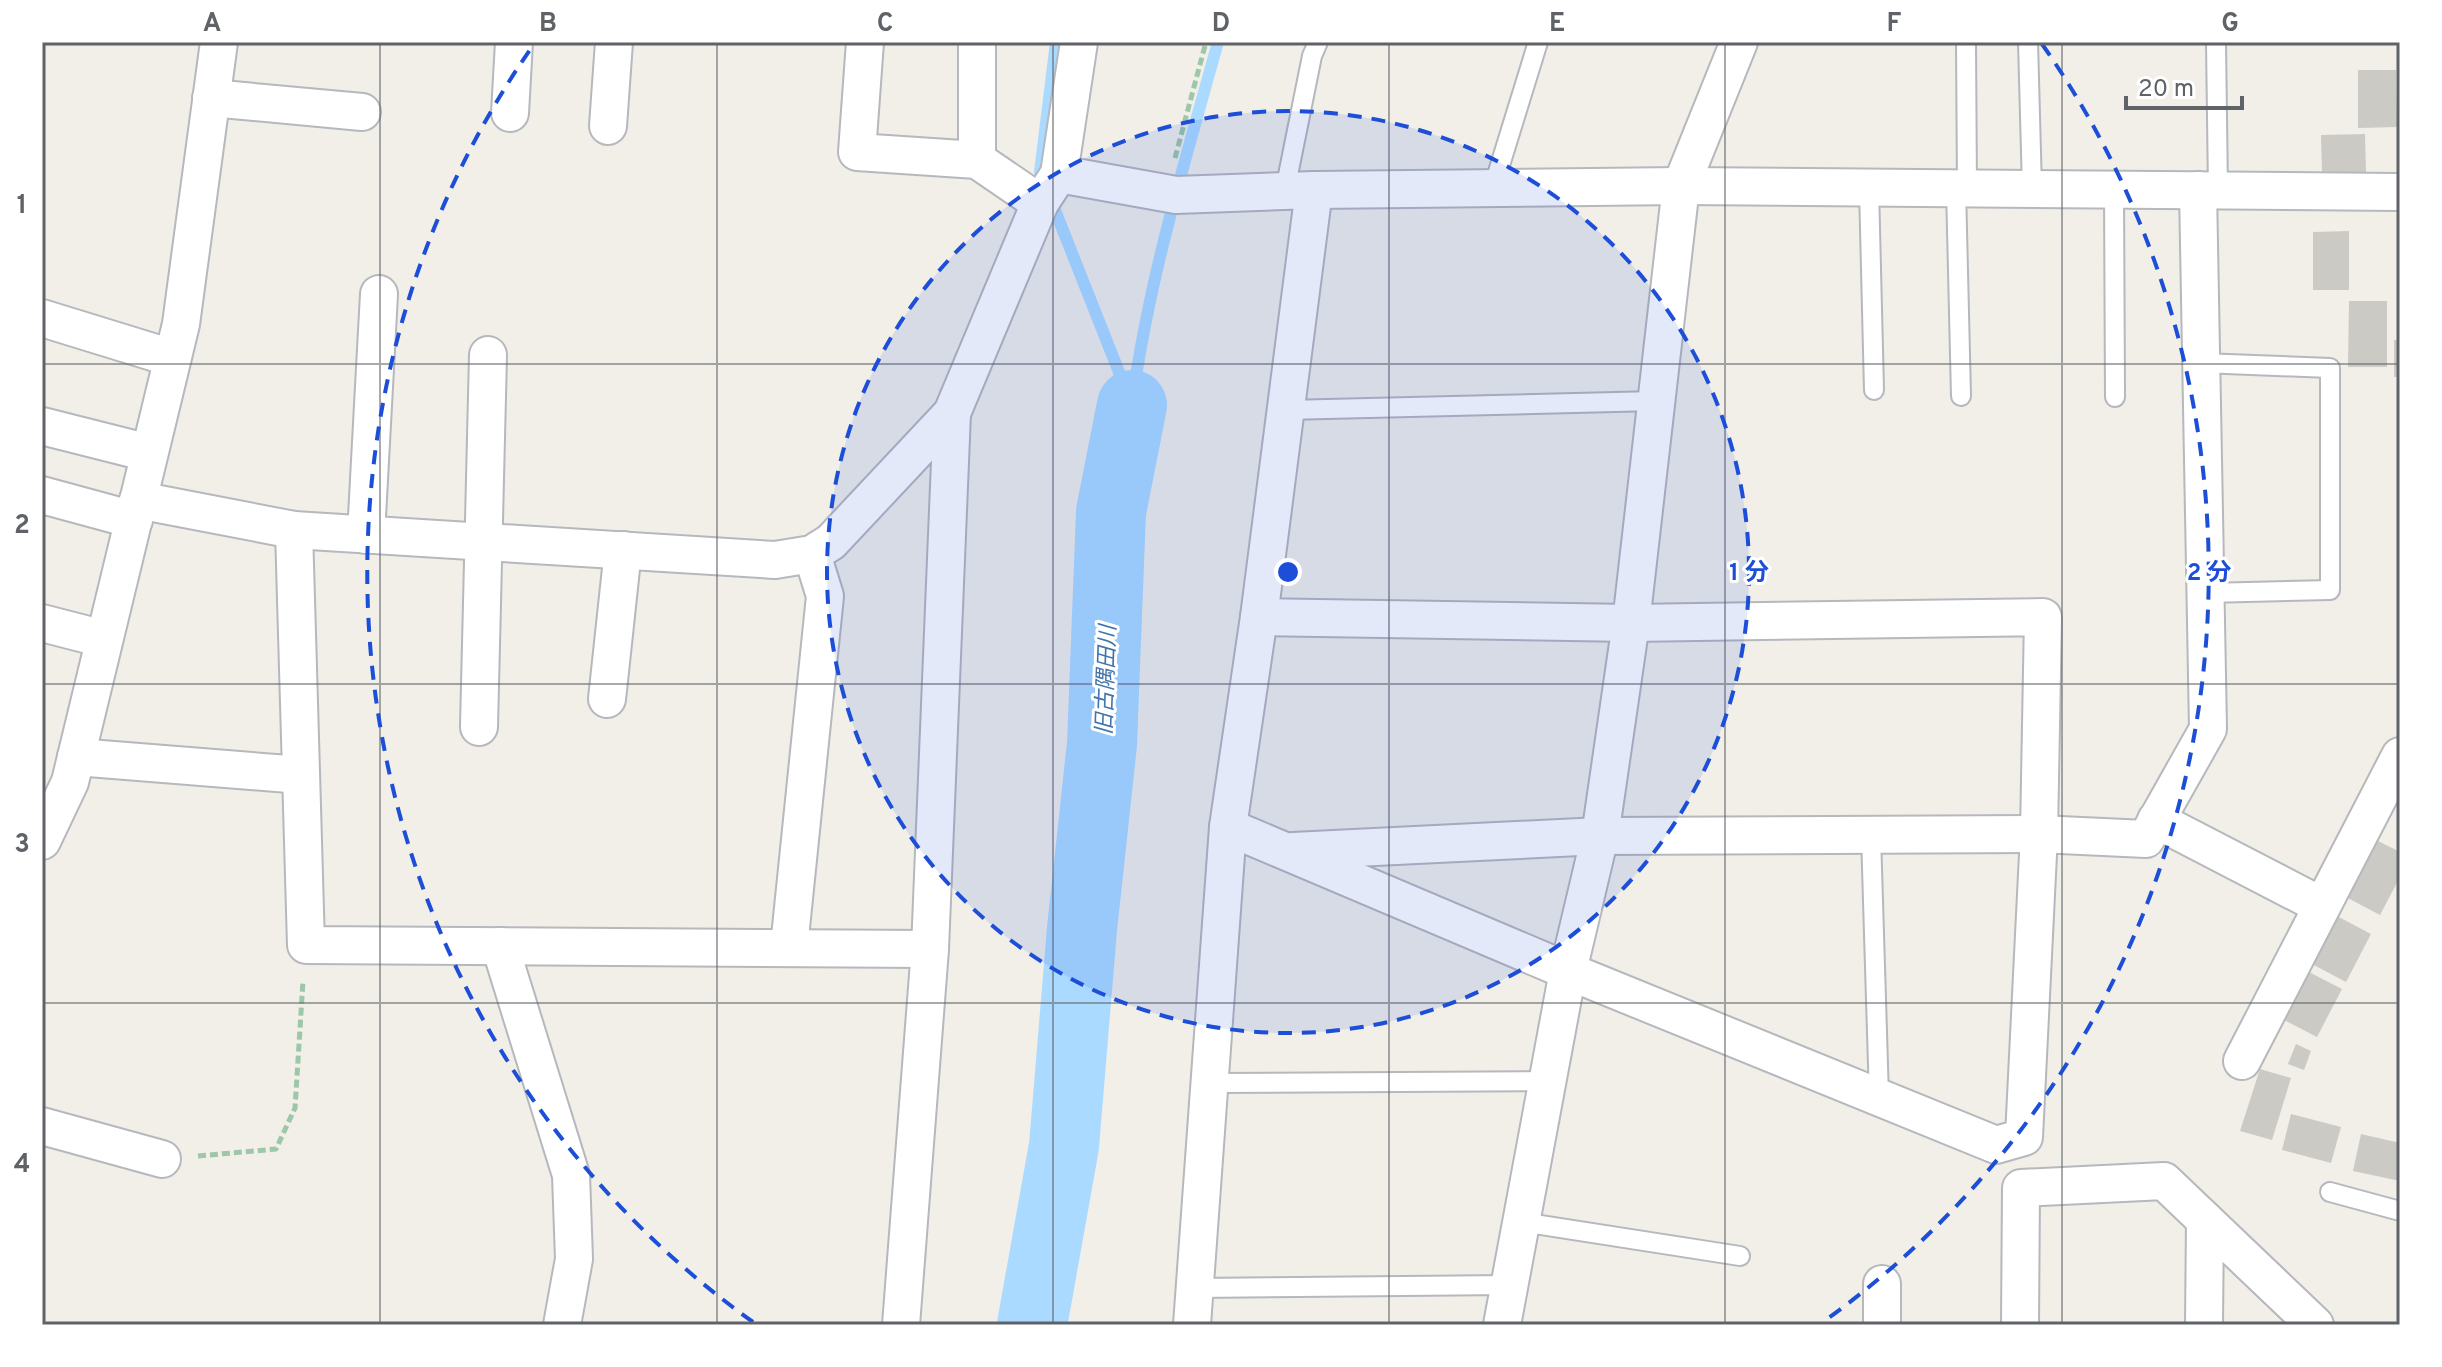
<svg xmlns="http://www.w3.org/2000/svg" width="2442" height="1367" viewBox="0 0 2442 1367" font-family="Overpass,'Noto Sans JP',sans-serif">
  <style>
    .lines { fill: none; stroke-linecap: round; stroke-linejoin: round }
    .stream { stroke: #aadaff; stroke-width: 12 }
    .river { stroke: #aadaff; stroke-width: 70 }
    .building { fill: #cccac5 }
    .service-casing { stroke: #b5b8bc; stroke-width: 22 }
    .minor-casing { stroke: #b5b8bc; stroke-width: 40 }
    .path { stroke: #9cc7a9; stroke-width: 5; stroke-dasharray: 8 4; stroke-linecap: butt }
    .service { stroke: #fff; stroke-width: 18 }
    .minor { stroke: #fff; stroke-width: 36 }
    .grid { fill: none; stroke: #5f6368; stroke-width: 2; stroke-opacity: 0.55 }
    .ring { fill: none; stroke: #1d4ed8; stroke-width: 4; stroke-dasharray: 14 10 }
    .labels { text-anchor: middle; stroke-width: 6; stroke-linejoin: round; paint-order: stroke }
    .water-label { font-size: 22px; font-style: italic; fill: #4174aa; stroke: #fff }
    .centre { fill: #1d4ed8; stroke: #fff; stroke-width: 4 }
    .ring-label { font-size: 24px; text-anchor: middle; font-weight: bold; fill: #1d4ed8; stroke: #fff; stroke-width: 6; stroke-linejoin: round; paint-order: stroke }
    .neatline { fill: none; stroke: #5f6368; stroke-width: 3 }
    .grid-label { font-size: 26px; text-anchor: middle; font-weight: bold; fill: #5f6368 }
  </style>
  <rect width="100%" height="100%" fill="#f1efe8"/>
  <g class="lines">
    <!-- stream -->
    <g class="stream">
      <path d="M1044 183 1040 172 1056 42"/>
      <path d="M1051 200 1132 405"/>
      <path d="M1132 404C1148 282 1185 161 1218 42"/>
    </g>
    <!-- river -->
    <path class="river" d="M1032 1325 1064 1146 1082 929 1102 744 1111 512 1132 405"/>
  </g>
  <!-- building -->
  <g class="building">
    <path d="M2358 70H2396L2397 127 2358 128Z"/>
    <path d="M2365 134 2366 172 2322 173 2321 135Z"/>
    <path d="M2349 231V290H2313V232Z"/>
    <path d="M2349 301H2387V367H2348Z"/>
    <rect x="2394" y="340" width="6" height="37"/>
    <path d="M2374 839 2400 852V877L2380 915 2344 896Z"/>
    <path d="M2335 915 2371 934 2346 982 2310 963Z"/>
    <path d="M2305 970 2342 989 2317 1037 2280 1018Z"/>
    <path d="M2296 1044 2311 1051 2304 1070 2288 1064Z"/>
    <path d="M2260 1069 2291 1078 2272 1140 2240 1131Z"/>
    <path d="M2291 1114 2341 1127 2331 1163 2282 1150Z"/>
    <path d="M2361 1134 2400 1143V1181L2353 1171Z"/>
  </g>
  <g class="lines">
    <!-- service casing -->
    <g class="service-casing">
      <g id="service">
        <path d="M1966 42 1967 189"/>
        <path d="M2028 42 2032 189"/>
        <path d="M2216 42 2218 191"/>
        <path d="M1493 188 1538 42"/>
        <path d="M1869 188 1874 390"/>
        <path d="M1956 188 1961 396"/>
        <path d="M1285 190 1312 56 1318 42"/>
        <path d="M2114 190 2115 397"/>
        <path d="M2201 363 2330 368V590L2206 593"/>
        <path d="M1285 410 1656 401"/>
        <path d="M1871 835 1879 1098"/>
        <path d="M1210 1083 1548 1081"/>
        <path d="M2330 1192 2400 1211"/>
        <path d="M1521 1222 1740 1256"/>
        <path d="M1194 1288 1510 1285"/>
      </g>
    </g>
    <!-- minor casing -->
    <g class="minor-casing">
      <g id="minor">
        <path d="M865 42 857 152 977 160 1040 203 1059 174 1176 195 1314 190 1681 186 2400 192"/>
        <path d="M977 42V160"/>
        <path d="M211 98 362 112"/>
        <path d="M510 113 514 42"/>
        <path d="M608 126 614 42"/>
        <path d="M1059 174 1079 42"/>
        <path d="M42 318 172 358"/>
        <path d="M42 426 149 453"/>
        <path d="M42 495 134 520"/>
        <path d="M138 500 294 530 775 560 812 554 831 542 952 413 1040 203"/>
        <path d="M294 530 306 945 930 949"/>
        <path d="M366 535 379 294"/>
        <path d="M42 623 104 639"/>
        <path d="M607 699 623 550"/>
        <path d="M479 727 488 355"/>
        <path d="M76 757 301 775"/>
        <path d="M2156 820 2322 906"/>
        <path d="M1228 827 1568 971 1996 1145 2024 1137 2039 834 2043 617 1631 623 1259 617"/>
        <path d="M42 841 70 782 181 324 219 42"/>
        <path d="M1293 851 1600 836 2039 834 2146 839 2208 729 2198 190"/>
        <path d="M500 946 571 1175 574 1259 562 1325"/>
        <path d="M789 947 825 596 812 554"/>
        <path d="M2242 1061 2400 756"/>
        <path d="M42 1126 162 1159"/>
        <path d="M1882 1284V1325"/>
        <path d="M901 1325 930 949 952 413"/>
        <path d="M1192 1325 1228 827 1259 617 1314 190"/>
        <path d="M1502 1325 1568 971 1600 836 1631 623 1681 186 1739 42"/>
        <path d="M2020 1325 2021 1188 2164 1181 2315 1325"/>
        <path d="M2204 1325 2205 1220"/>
      </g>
    </g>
    <!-- path -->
    <g class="path">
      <path d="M1175 158 1206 42"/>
      <path d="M198 1156 276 1149 295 1108 303 981"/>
    </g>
    <!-- service -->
    <use href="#service" class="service"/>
    <!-- minor -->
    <use href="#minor" class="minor"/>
  </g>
  <!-- grid -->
  <path class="grid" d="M380 42V1325M717 42V1325M1053 42V1325M1389 42V1325M1725 42V1325M2062 42V1325M42 364H2400M42 684H2400M42 1003H2400"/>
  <!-- distance rings -->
  <circle cx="1288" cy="572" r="461" fill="#1d4ed8" fill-opacity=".12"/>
  <g class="ring">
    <circle cx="1288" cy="572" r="461"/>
    <path d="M753 1322A921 921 0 0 1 534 44M2042 44A921 921 0 0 1 1823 1322"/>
  </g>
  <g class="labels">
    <!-- water labels -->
    <g class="water-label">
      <text transform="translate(1105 680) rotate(-88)" y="8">旧古隅田川</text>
    </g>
  </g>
  <circle cx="1288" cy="572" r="12" class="centre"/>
  <g class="ring-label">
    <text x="1749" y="580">1 分</text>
    <text x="2209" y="580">2 分</text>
  </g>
  <!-- border -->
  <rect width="2442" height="1367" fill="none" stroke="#ffffff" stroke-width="88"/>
  <!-- scale -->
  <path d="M2126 96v12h116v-12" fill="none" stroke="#5f6368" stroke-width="4"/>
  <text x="2138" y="96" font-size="24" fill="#5f6368" stroke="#ffffff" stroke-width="6" paint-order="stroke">20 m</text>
  <rect x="44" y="44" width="2354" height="1279" class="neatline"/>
  <g class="grid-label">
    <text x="212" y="31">A</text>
    <text x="548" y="31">B</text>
    <text x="885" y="31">C</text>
    <text x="1221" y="31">D</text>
    <text x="1557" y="31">E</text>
    <text x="1894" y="31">F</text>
    <text x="2230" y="31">G</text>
    <text x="22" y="213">1</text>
    <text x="22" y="533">2</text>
    <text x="22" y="852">3</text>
    <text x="22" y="1172">4</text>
  </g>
</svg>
